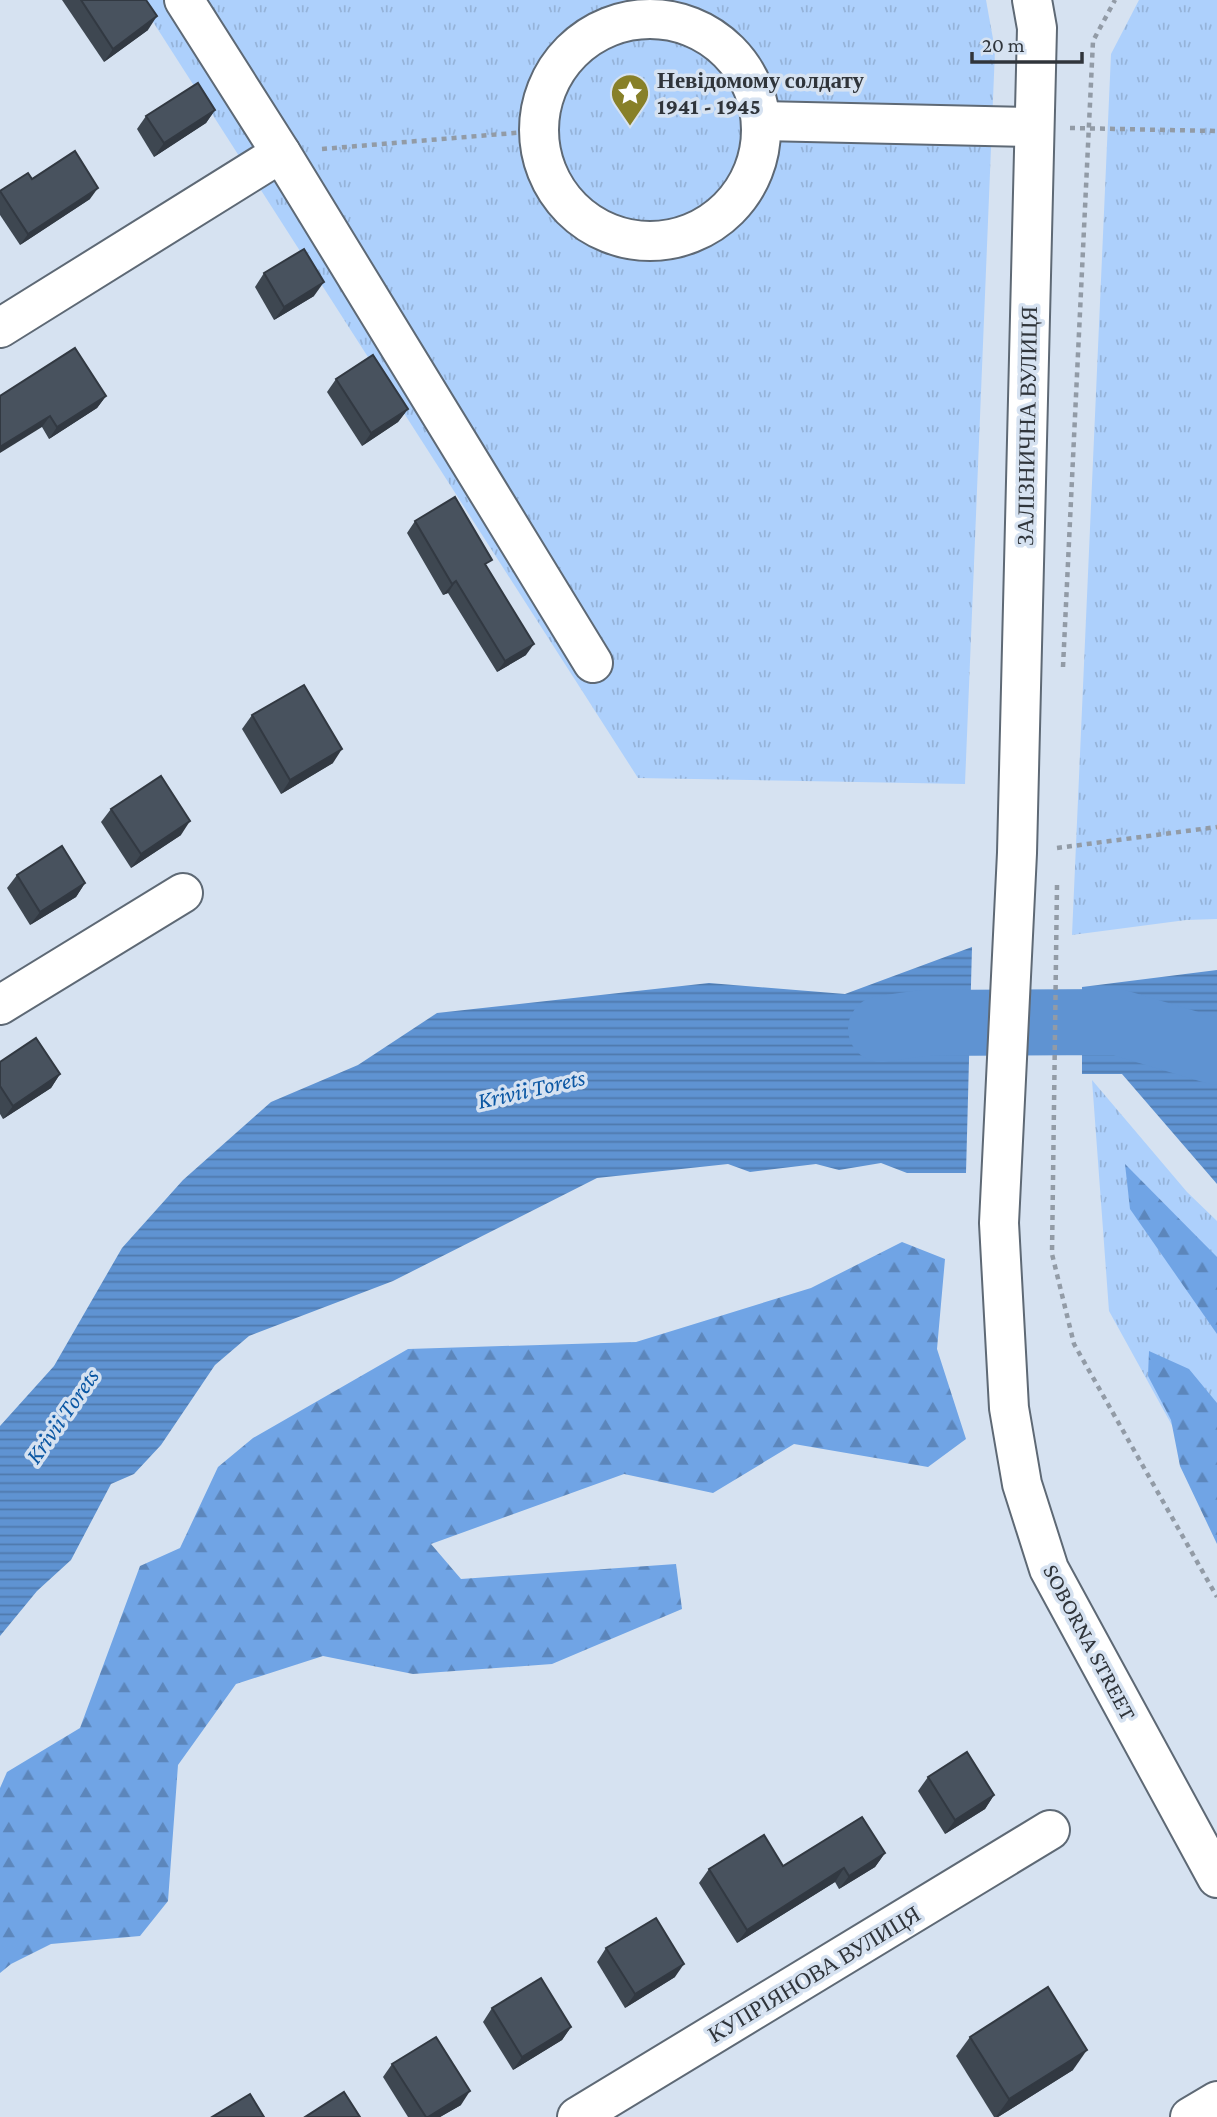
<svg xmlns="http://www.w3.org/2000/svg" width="1217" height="2117" viewBox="0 0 1217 2117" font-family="'Crimson Pro',serif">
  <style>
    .grass { fill: url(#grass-tufts) }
    .forest { fill: url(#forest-firs) }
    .water { fill: url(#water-rules) }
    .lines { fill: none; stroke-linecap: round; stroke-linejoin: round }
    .river { stroke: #5f93d2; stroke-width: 66 }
    .street-casing { stroke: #5e6975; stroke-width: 42 }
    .secondary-casing { stroke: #5e6975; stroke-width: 42 }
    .path { stroke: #929ba6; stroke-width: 4.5; stroke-dasharray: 5 5; stroke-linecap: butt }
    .street { stroke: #fff; stroke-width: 38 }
    .secondary { stroke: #fff; stroke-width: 38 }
    .wall { fill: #3e4751 }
    .shaded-wall { fill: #323942 }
    .building { fill: #48525e; stroke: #323942; stroke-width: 2 }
    .labels { text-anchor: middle; stroke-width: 7; stroke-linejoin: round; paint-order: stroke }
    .poi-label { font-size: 23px; font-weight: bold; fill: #30353b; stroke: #d6e2f1; text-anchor: start }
    .street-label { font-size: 23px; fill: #30353b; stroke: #d6e2f1 }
    .water-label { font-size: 24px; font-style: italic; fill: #0b57a3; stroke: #d6e2f1 }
  </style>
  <defs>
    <pattern id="grass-tufts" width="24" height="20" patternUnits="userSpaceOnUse" patternTransform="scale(1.75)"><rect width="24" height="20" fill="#add0fc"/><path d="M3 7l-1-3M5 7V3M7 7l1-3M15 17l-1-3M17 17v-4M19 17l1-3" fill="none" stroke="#95b3d9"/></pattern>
    <pattern id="forest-firs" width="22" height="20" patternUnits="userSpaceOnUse" patternTransform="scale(1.75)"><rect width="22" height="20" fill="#70a4e5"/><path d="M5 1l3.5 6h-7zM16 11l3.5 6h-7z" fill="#5c86bb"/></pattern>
    <pattern id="water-rules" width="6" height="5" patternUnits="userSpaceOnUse" patternTransform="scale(1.75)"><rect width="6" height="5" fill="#5f93d2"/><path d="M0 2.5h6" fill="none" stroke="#4f79ac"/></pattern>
  </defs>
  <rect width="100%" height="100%" fill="#d6e2f1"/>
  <!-- grass -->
  <g class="grass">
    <path d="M139 0H986L995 50 965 784 638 778Z"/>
    <path d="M1139 0H1217V919L1186 920 1072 935 1111 54Z"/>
    <path d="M1092 1080 1187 1192 1217 1221V1507L1109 1311Z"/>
  </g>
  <!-- forest -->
  <g class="forest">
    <path d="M1125 1164 1217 1257V1334L1130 1209Z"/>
    <path d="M902 1242 945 1259 937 1349 966 1439 928 1467 794 1444 713 1493 624 1474 431 1544 461 1579 676 1564 682 1609 552 1664 413 1674 323 1656 236 1684 178 1765 168 1901 140 1936 51 1944 11 1964 0 1973V1788L7 1772 80 1728 140 1566 180 1548 218 1467 253 1438 408 1349 636 1342 811 1288Z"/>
    <path d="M1149 1351 1189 1369 1217 1403V1544L1180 1466 1171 1420 1148 1376Z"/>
  </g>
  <!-- water -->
  <g class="water">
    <path d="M972 947 966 1173H907L881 1163 839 1170 816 1164 750 1172 728 1164 597 1178 393 1281 249 1336 215 1365 161 1445 134 1474 111 1484 71 1560 37 1591 0 1636V1426L54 1366 122 1248 183 1180 271 1102 358 1065 437 1013 709 983 845 994Z"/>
    <path d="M1217 970V1184L1122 1074H1082V987Z"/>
  </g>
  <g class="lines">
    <!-- river -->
    <path class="river" d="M881 1029 923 1023 1117 1022 1217 1052"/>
    <!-- street casing -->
    <g class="street-casing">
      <g id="street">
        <circle cx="650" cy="130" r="111"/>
        <path d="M761 121 1034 127"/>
        <path d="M281 153 593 663"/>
        <path d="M0 328 281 153 184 0"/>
        <path d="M0 1005 183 893"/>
        <path d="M577 2117 1050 1830"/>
      </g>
    </g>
    <!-- secondary casing -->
    <g class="secondary-casing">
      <g id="secondary">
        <path d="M1032 0 1037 28 1017 853 999 1223 1009 1408 1022 1484 1049 1569 1217 1878"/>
        <path d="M1190 2117 1217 2101"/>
      </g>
    </g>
    <!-- path -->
    <g class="path">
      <path d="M1070 128 1217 131"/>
      <path d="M322 149 538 131"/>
      <path d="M1063 667 1093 41 1115 0"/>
      <path d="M1057 848 1217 827"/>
      <path d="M1057 885 1052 1254 1074 1344 1217 1597"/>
    </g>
    <!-- street -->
    <use href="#street" class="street"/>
    <!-- secondary -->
    <use href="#secondary" class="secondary"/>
  </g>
  <!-- wall -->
  <g class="wall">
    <path d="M62 0H146L148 30 104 62Z"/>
    <path d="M215 110 206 123 154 157 137 129 146 116Z"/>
    <path d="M0 191 90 199 20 245 0 215Z"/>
    <path d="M264 273 314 296 274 320 255 287Z"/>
    <path d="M336 379 408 409 398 422 362 446 327 392Z"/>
    <path d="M0 396H106L97 408 49 439 42 427Z"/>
    <path d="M415 521 487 568 526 655 497 672 448 593 443 595 407 533Z"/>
    <path d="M252 715 333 763 281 794 242 729Z"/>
    <path d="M111 809 181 835 131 868 101 822Z"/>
    <path d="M17 875 85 883 76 897 30 925 7 888Z"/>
    <path d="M0 1062 60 1074 51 1088 3 1119 0 1114Z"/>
    <path d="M928 1777 994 1795 985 1809 945 1834 918 1791Z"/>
    <path d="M885 1853 875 1867 839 1889 835 1882 737 1943 699 1883 709 1869 783 1866Z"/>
    <path d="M606 1948 675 1977 625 2008 597 1962Z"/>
    <path d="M492 2008 571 2027 562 2040 513 2070 483 2022Z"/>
    <path d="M970 2037 1073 2070 998 2117H994L956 2056Z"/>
    <path d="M392 2064 461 2105 440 2117H408L383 2077Z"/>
  </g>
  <!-- shaded-wall -->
  <g class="shaded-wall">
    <path d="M157 16 148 30 104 62 113 49Z"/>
    <path d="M215 110 206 123 154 157 164 143Z"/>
    <path d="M98 188 90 199 20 245 28 234Z"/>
    <path d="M324 282 314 296 274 320 284 307Z"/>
    <path d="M106 396 97 408 49 439 57 427Z"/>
    <path d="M408 409 398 422 362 446 371 433Z"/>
    <path d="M50 416 42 427 0 453V447Z"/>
    <path d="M456 581 448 593 443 595 452 584Z"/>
    <path d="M534 644 526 655 497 672 505 661Z"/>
    <path d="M342 749 333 763 281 794 290 780Z"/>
    <path d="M190 821 181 835 131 868 141 854Z"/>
    <path d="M85 883 76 897 30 925 40 912Z"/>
    <path d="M60 1074 51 1088 3 1119 13 1106Z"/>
    <path d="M994 1795 985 1809 945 1834 955 1820Z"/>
    <path d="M885 1853 875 1867 839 1889 849 1876Z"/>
    <path d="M844 1868 835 1882 737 1943 747 1930Z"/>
    <path d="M684 1964 675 1977 625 2008 635 1994Z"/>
    <path d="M571 2027 562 2040 513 2070 522 2057Z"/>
    <path d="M1087 2050 1073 2070 998 2117H996L1009 2099Z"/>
    <path d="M470 2091 461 2105 440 2117H428Z"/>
  </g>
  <!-- building -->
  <g class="building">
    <path d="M81 0H146L157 16 113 49Z"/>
    <path d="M198 83 215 110 164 143 146 116Z"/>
    <path d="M75 151 98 188 28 234 0 191 28 173 32 179Z"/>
    <path d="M304 249 324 282 284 307 264 273Z"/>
    <path d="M75 348 106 396 57 427 50 416 0 447V396Z"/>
    <path d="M373 355 408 409 371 433 336 379Z"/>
    <path d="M455 497 492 560 485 564 534 644 505 661 456 581 452 584 415 521Z"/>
    <path d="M304 685 342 749 290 780 252 715Z"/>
    <path d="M161 776 190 821 141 854 111 809Z"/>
    <path d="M62 846 85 883 40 912 17 875Z"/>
    <path d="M36 1038 60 1074 13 1106 0 1086V1062Z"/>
    <path d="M967 1752 994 1795 955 1820 928 1777Z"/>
    <path d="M862 1817 885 1853 849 1876 844 1868 747 1930 709 1869 764 1835 783 1866Z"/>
    <path d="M656 1918 684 1964 635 1994 606 1948Z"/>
    <path d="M541 1978 571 2027 522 2057 492 2008Z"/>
    <path d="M1048 1987 1087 2050 1009 2099 970 2037Z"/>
    <path d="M436 2037 470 2091 428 2117H426L392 2064Z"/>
    <path d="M344 2092 360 2117H305Z"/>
    <path d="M250 2094 264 2117H212Z"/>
  </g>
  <!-- icons -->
  <defs>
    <g id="sight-pin" transform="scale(2.0125)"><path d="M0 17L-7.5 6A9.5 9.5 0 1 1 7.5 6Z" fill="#888028" stroke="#d6e2f1"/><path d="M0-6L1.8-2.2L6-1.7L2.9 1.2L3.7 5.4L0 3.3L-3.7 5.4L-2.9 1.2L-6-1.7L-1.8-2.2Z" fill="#fff"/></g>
  </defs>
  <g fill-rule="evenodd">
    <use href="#sight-pin" x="630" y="93"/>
  </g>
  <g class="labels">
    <!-- poi labels -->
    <g class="poi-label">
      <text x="657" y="88">Невідомому солдату<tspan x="657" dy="26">1941 - 1945</tspan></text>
    </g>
    <!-- street labels -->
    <g class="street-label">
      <text transform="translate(1027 426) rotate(-89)" y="8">ЗАЛІЗНИЧНА ВУЛИЦЯ</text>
      <text transform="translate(1090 1642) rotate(62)" y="8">SOBORNA STREET</text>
      <text transform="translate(814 1974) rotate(-31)" y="8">КУПРІЯНОВА ВУЛИЦЯ</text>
    </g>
    <!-- water labels -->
    <g class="water-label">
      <text transform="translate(531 1089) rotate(-13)" y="8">Krivii Torets</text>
      <text transform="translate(62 1416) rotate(-55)" y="8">Krivii Torets</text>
    </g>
  </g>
  <!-- scale -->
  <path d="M972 52v10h110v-10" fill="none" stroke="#30353b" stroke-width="3.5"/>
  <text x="982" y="52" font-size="21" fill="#30353b" stroke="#d6e2f1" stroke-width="5" paint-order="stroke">20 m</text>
</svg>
